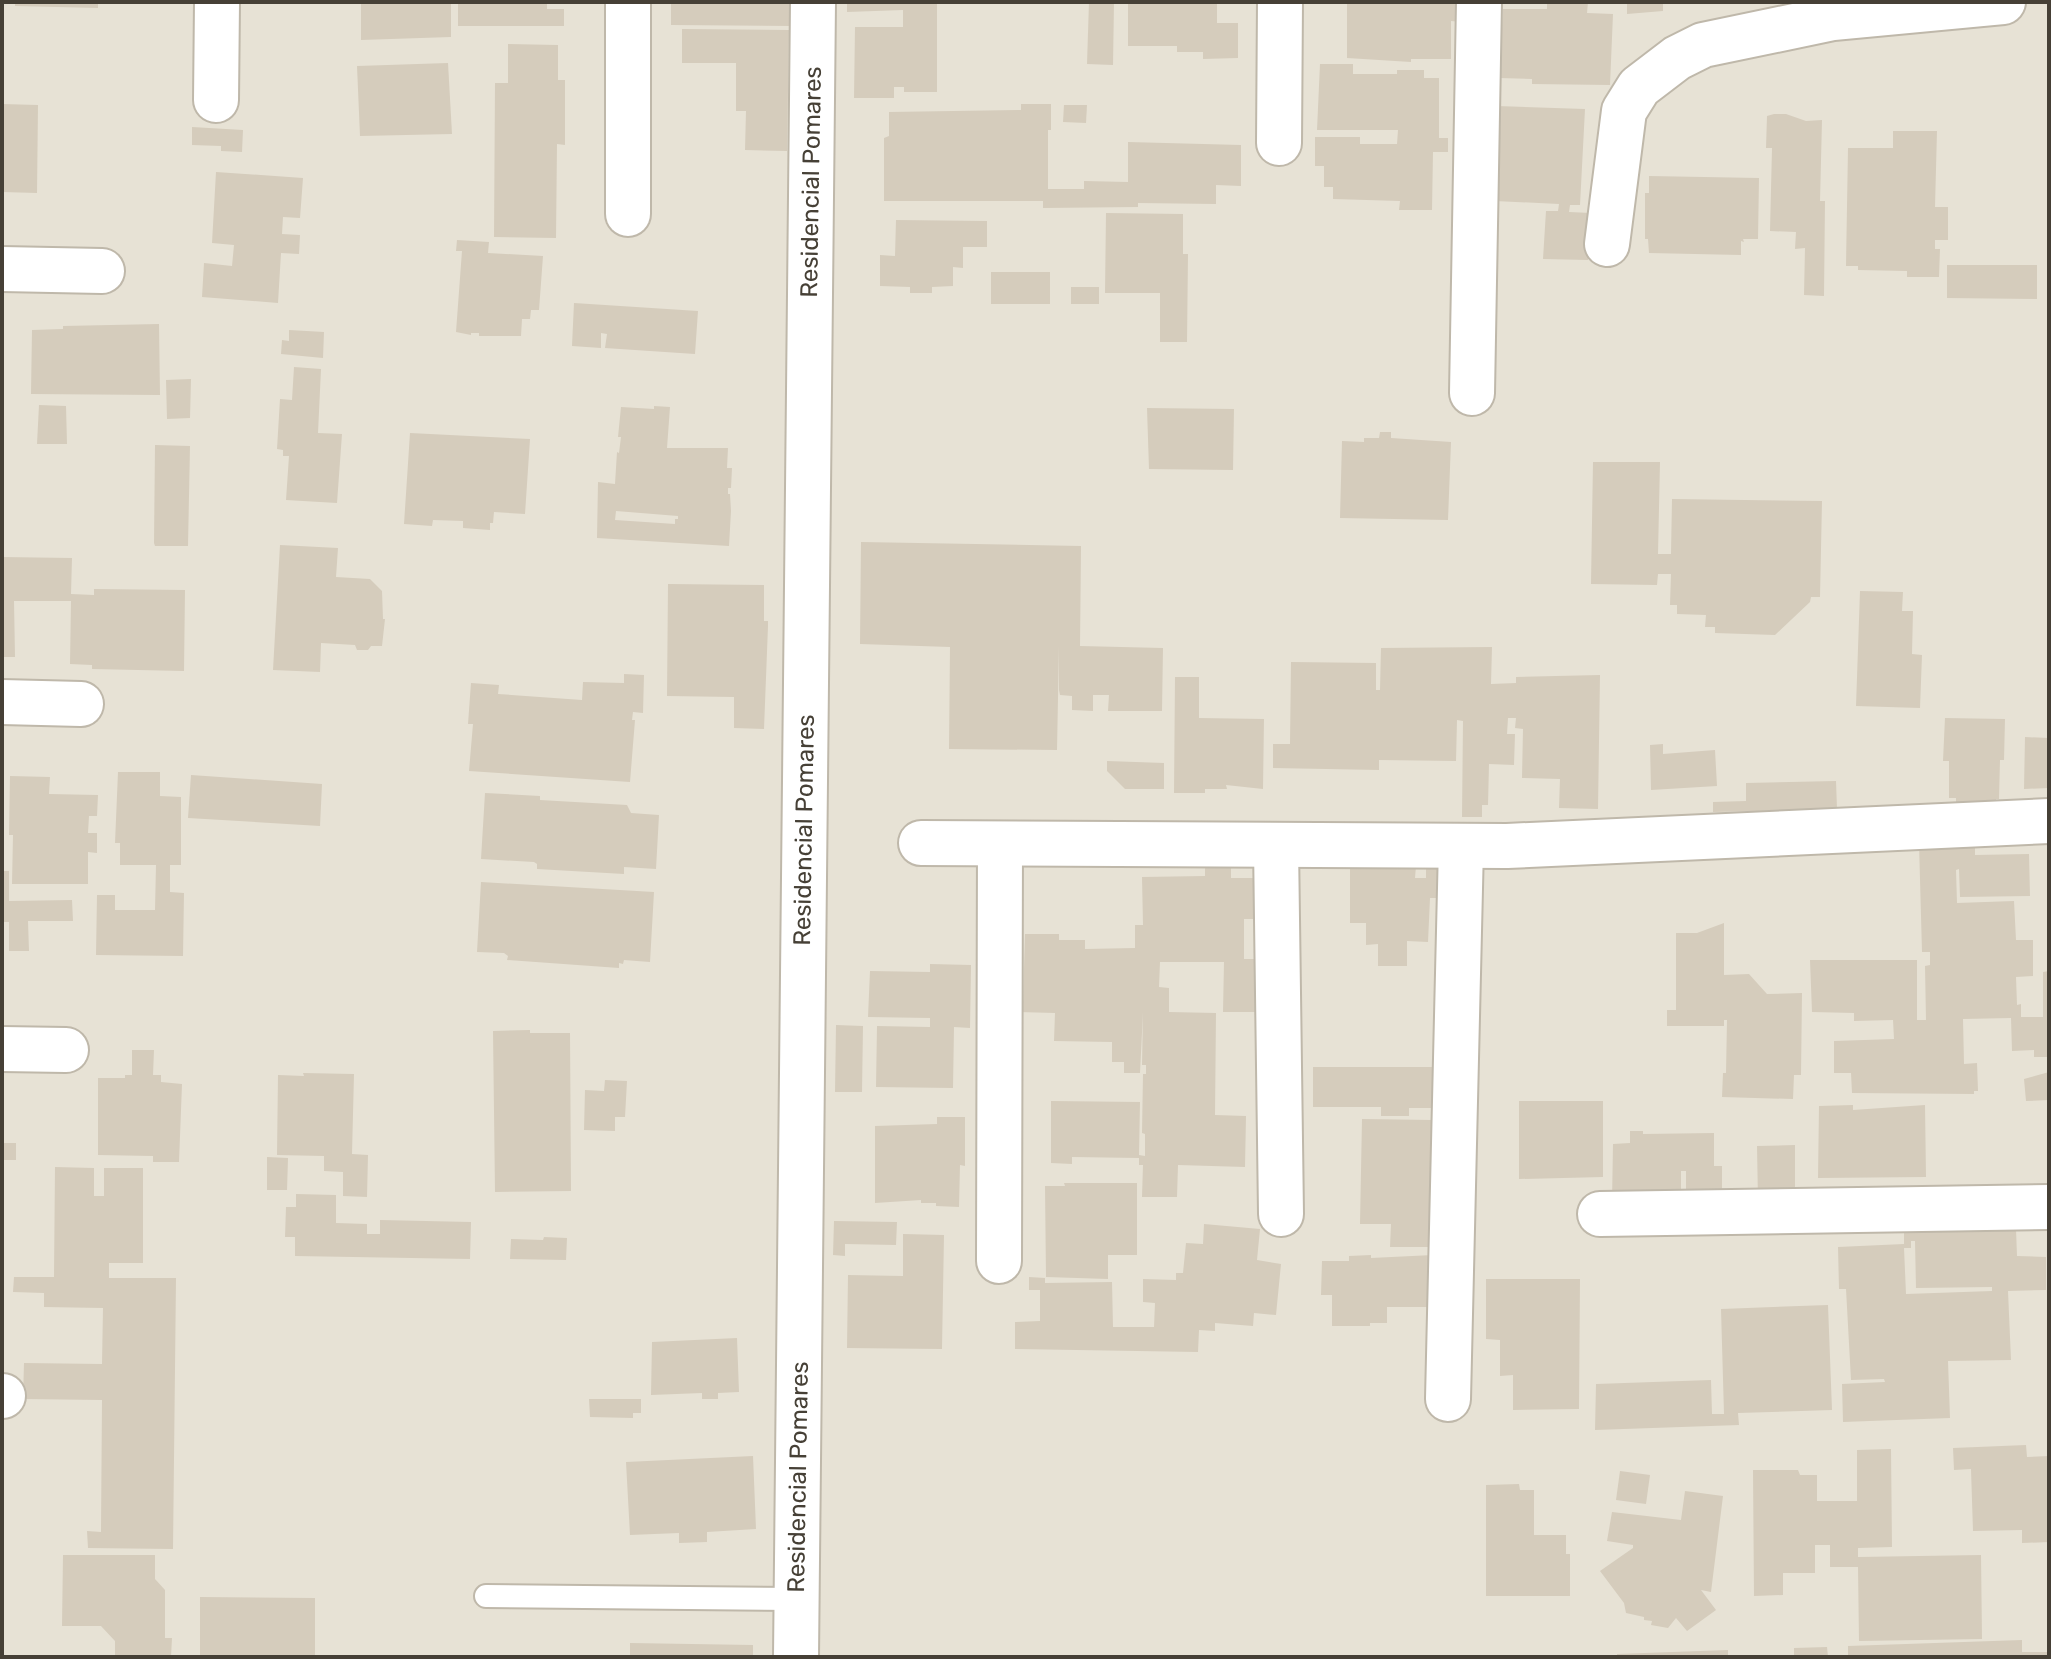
<svg xmlns="http://www.w3.org/2000/svg" width="2051" height="1659" viewBox="0 0 2051 1659" font-family="Rubik,sans-serif">
  <style>
    .residential { fill: #e7e2d5 }
    .building { fill: #d5ccbc; fill-rule: evenodd }
    .lines { fill: none; stroke-linecap: round; stroke-linejoin: round }
    .service-casing { stroke: #bfb8aa; stroke-width: 26 }
    .minor-casing { stroke: #bfb8aa; stroke-width: 48 }
    .service { stroke: #fff; stroke-width: 22 }
    .minor { stroke: #fff; stroke-width: 44 }
    .labels { text-anchor: middle; stroke-width: 8; stroke-linejoin: round; paint-order: stroke }
    .street-label { font-size: 24px; fill: #464036; stroke: #fff }
  </style>
  <rect width="100%" height="100%" fill="#f3f0e7"/>
  <!-- residential -->
  <rect class="residential" x="2" y="2" width="2047" height="1655"/>
  <!-- building -->
  <g class="building">
    <path d="M15 2H98V8L15 6Z"/>
    <path d="M361 2H451V37L361 40Z"/>
    <path d="M458 2H547V9H564V26H458Z"/>
    <path d="M671 2H794L793 26 671 25Z"/>
    <path d="M847 2H937V92H904V87H894V98H854L855 27H903V10L847 12Z"/>
    <path d="M1089 2H1114L1113 65 1087 64Z"/>
    <path d="M1128 2H1217V23H1238V58L1203 59V52H1177V46H1128Z"/>
    <path d="M1347 2H1474L1461 22 1451 21V59H1411V62L1347 58Z"/>
    <path d="M1547 2H1588L1587 13 1613 14 1610 85 1532 84V79L1499 78 1503 9H1547Z"/>
    <path d="M1627 2H1663V11L1627 14Z"/>
    <path d="M682 29 789 30 787 151 745 150 746 111H736V63H682Z"/>
    <path d="M508 44 558 45V80H565V145L557 144 556 238 494 237 495 83H508Z"/>
    <path d="M448 63 452 134 360 136 357 66Z"/>
    <path d="M1320 64H1353V74H1397V70H1424V78H1439V138H1448V152H1433L1432 210H1399L1400 201 1333 199V187H1324V166H1315V137H1360V144H1397L1398 130H1317Z"/>
    <path d="M2 104 38 105 37 193 2 192Z"/>
    <path d="M1021 104H1051V130H1048V189H1084V181L1128 182V142L1241 145V186L1216 185V204L1138 203V207L1043 208V201H884V138L889 136V112L1021 110Z"/>
    <path d="M1064 105H1087L1086 123 1063 122Z"/>
    <path d="M1497 106 1585 109 1580 205H1570L1569 212 1591 213 1588 260 1543 259 1546 211H1558L1559 204 1495 201Z"/>
    <path d="M1774 114H1786L1806 121 1822 120 1820 201H1825L1824 296 1804 295 1805 248 1795 249 1796 232 1770 231 1772 148H1766L1767 116Z"/>
    <path d="M192 127 243 130 242 152 221 151V146L192 145Z"/>
    <path d="M1893 131H1937L1935 207H1948V240H1935V249H1940L1939 277H1907V271L1858 270V266H1846L1848 148H1893Z"/>
    <path d="M216 172 303 178 300 218 283 217 282 234 300 235 299 254 281 253 278 303 202 297 204 263 232 266 234 245 212 243Z"/>
    <path d="M1649 176 1759 178 1758 239H1743L1744 242 1741 241V255L1649 253 1648 239H1645V193H1649Z"/>
    <path d="M1106 213 1183 214V254H1188L1187 342H1160V293H1105Z"/>
    <path d="M896 220 987 221V247H963V268L953 267V286L932 287V293H910V287L880 286V255L895 256Z"/>
    <path d="M457 240 489 242 488 253 543 256 539 310H531L530 319H522L521 336H479V333H471V335L456 332 462 251H456Z"/>
    <path d="M1947 265H2037V299L1947 298Z"/>
    <rect x="991" y="272" width="59" height="32"/>
    <rect x="1071" y="287" width="28" height="17"/>
    <path d="M574 303 698 311 695 354 605 348 607 334 601 333V348L572 346Z"/>
    <path d="M159 324 160 395 31 394 32 330 63 329V326Z"/>
    <path d="M289 330 324 332 323 358 281 354 282 340 289 341Z"/>
    <path d="M294 367 321 369 318 433 342 434 337 503 286 500 289 456H283V450L277 449 280 399 292 400Z"/>
    <path d="M191 379 190 418 167 419 166 380Z"/>
    <path d="M39 405 66 406 67 444H37Z"/>
    <path d="M654 406 670 407 667 448H728L727 468H732L731 488H728V494H730L731 511 729 546 597 538 598 482 615 484 617 452 619 453 621 437H618L621 407 654 409ZM616 511 678 516V519H675V524L615 520Z"/>
    <path d="M1147 408 1234 409 1233 470 1149 469Z"/>
    <path d="M1380 432H1391V438L1451 442 1448 520 1340 518 1342 441 1364 442V438H1379Z"/>
    <path d="M410 433 530 439 525 514 494 512 493 523H490V530L463 528V521L433 520 432 526 404 524Z"/>
    <path d="M155 445 190 446 188 546H155L154 543Z"/>
    <path d="M1593 462H1660L1658 554H1671L1672 499 1822 501 1820 597H1811L1810 602 1775 635 1715 633V627H1705L1706 615 1677 614V605H1670L1671 574H1658L1657 585 1591 584Z"/>
    <path d="M861 542 1081 546 1080 646 1163 648 1162 711H1108L1109 695H1093V711L1072 710V696L1060 695 1059 690V646L1057 750 949 749 950 647 860 644Z"/>
    <path d="M280 545 338 548 336 577 370 579 382 591 383 619H385L382 646H371L368 650H357L355 645 321 643 320 672 273 670Z"/>
    <path d="M2 557 72 558 71 594 94 595V589L185 590 184 671 92 669V665L70 664 71 601H14L15 657H2Z"/>
    <path d="M668 584 764 585V621H768V626L764 729 734 728V697L667 696Z"/>
    <path d="M1860 591 1903 592 1902 611H1913L1912 654 1922 655 1920 708 1856 706Z"/>
    <path d="M1492 647 1491 684 1516 683V677L1600 675 1598 809 1559 808 1560 779 1522 778 1523 729 1515 728 1516 718H1508L1507 734H1515L1514 765 1489 764 1488 805H1482V817H1462L1463 721 1457 720 1456 761 1379 760V770L1273 768V744H1290L1291 662 1376 663V690H1380L1381 648Z"/>
    <path d="M624 674 644 675 643 713 633 712 632 720H635L630 782 469 771 473 724H468L471 683 499 685 498 694 582 700 583 682 624 683Z"/>
    <path d="M1175 677H1199V718L1264 719 1263 789 1226 785 1227 789H1205V793H1174Z"/>
    <path d="M1945 718 2005 719 2004 760H2000L1999 799H1996V807H1956V798H1949V761H1943Z"/>
    <path d="M2025 737 2049 738V788L2024 789Z"/>
    <path d="M1663 744V754L1715 750 1717 786 1651 790 1650 745Z"/>
    <path d="M1107 761 1164 763V789H1125L1107 771Z"/>
    <path d="M118 772H160V796L181 797V865H170V892L184 893 183 956 96 955 97 895H115V910H155L156 865H120V843H115Z"/>
    <path d="M191 775 322 784 320 826 188 818Z"/>
    <path d="M10 776 50 777 49 794 98 795 97 816H89L88 833H97V853L88 852V884H12L13 835H9Z"/>
    <path d="M1836 781 1837 809 1713 812V802L1746 801V783Z"/>
    <path d="M485 793 540 796V800L627 805 631 813 659 815 656 869 624 867V874L537 869V864L534 862 481 859Z"/>
    <path d="M1975 842V855L2029 854 2030 896 1960 897 1959 869 1956 870 1957 903 2014 901 2016 940H2033V976L2016 977 2017 1005 2021 1004V1017H2043V972L2049 971V1057H2034V1050L2012 1051 2011 1018 1963 1019 1964 1064 1977 1063 1978 1091H1974V1094L1852 1093 1851 1073H1834V1041L1894 1039 1893 1020 1854 1021V1013L1812 1012 1810 960H1917V1020H1926L1925 966 1930 965V952H1922L1919 843Z"/>
    <path d="M1426 847H1445L1443 898H1430L1428 942 1407 941V966H1378V944L1366 945V923H1350V865L1416 866 1415 878H1426Z"/>
    <path d="M1205 866H1231V878H1258V919H1244V959H1262V1012H1223L1224 962H1160L1159 987 1169 988V1012L1216 1013 1215 1115 1246 1116 1245 1167 1178 1165 1177 1197H1142L1143 1165H1139V1158L1072 1157V1164L1051 1163V1101L1140 1102 1139 1155 1145 1156V1134L1142 1133 1143 1074H1146V1065H1142L1143 1012 1140 1073H1124V1062H1112V1042L1054 1041 1055 1013 1018 1012V1003H1023L1025 934H1059V940H1085V949L1135 948V925H1143L1142 877 1205 876Z"/>
    <path d="M2 871H9V901L72 900 73 921H28L29 951H9V922H2Z"/>
    <path d="M481 882 654 892 650 962 624 960 623 964 619 963V968L507 960 508 956 504 953 477 952Z"/>
    <path d="M1724 923V975L1749 974 1767 994 1802 993 1801 1075H1794L1793 1099 1722 1097 1723 1073H1726L1727 1020H1724V1026H1667V1010H1676V933H1697Z"/>
    <path d="M930 964 971 965 970 1028 954 1027 953 1088 876 1087 877 1026 930 1027V1018L868 1017 870 971 930 972Z"/>
    <path d="M836 1025 863 1026 862 1092H835Z"/>
    <path d="M530 1030V1033H570L571 1191 495 1192 493 1031Z"/>
    <path d="M132 1050H154L153 1075H161V1082L182 1084 179 1162H153V1156L98 1155V1078H125V1075H132Z"/>
    <path d="M1313 1067H1442V1108H1409V1116H1381V1107H1313Z"/>
    <path d="M2049 1072V1100L2026 1101 2024 1079Z"/>
    <path d="M303 1073 354 1074 352 1154 368 1155 367 1197 343 1196V1172L324 1171V1156L277 1155 278 1075 304 1076Z"/>
    <path d="M605 1080 627 1081 625 1117H615V1131L584 1130 585 1090 604 1091Z"/>
    <path d="M1519 1101H1603V1177L1519 1179Z"/>
    <path d="M1853 1105V1110L1925 1105 1926 1177 1818 1178 1819 1106Z"/>
    <path d="M937 1117H965V1166L960 1165 959 1207 936 1206V1203H921V1200L875 1203V1126L937 1124Z"/>
    <path d="M1362 1119 1432 1120 1431 1196 1441 1247H1390L1391 1224H1360Z"/>
    <path d="M1630 1131H1643V1134L1714 1133V1166H1722V1201H1686V1171H1681V1201L1612 1202 1613 1144 1630 1143Z"/>
    <rect x="2" y="1143" width="14" height="17"/>
    <path d="M1795 1145V1200L1758 1201 1757 1146Z"/>
    <path d="M267 1157 288 1158 287 1190H267Z"/>
    <path d="M55 1167 94 1168V1196H104V1168H143V1263H109V1278H176L173 1549 88 1548 87 1531 101 1532 102 1400 23 1399 24 1363 102 1364 103 1308 44 1307V1293L13 1292 14 1277H54Z"/>
    <path d="M1064 1183H1137V1255H1108V1279L1046 1277 1045 1186H1065Z"/>
    <path d="M296 1194 336 1195V1223L367 1224V1234H380V1220L471 1222 470 1259 295 1256V1237H285L286 1207H296Z"/>
    <path d="M834 1221 897 1222 896 1245 845 1244V1256L833 1255Z"/>
    <path d="M1204 1224 1260 1229 1257 1260 1281 1264 1276 1315 1254 1313 1253 1326 1215 1323V1331L1199 1330 1198 1352 1015 1349V1322L1040 1321V1290H1029V1277L1045 1278V1283L1112 1282 1113 1327H1154L1155 1303 1143 1302V1279L1176 1280V1273H1183L1186 1243 1203 1244Z"/>
    <path d="M2016 1229 2017 1256 2046 1257V1290L2008 1291 2011 1360 1948 1361 1950 1418 1843 1422 1842 1384 1885 1382 1884 1379 1851 1380 1846 1289H1839L1838 1247 1904 1244V1231ZM1911 1241H1915L1916 1288 1992 1287V1291L1906 1294 1904 1248H1911Z"/>
    <path d="M903 1234 944 1235 942 1349 847 1348 848 1275 903 1276Z"/>
    <path d="M544 1237 567 1238 566 1260 510 1259 511 1239 543 1240Z"/>
    <path d="M1371 1255V1258L1433 1255V1307H1387V1323H1370V1326H1332V1295H1321L1322 1261H1349V1256Z"/>
    <path d="M1486 1279H1580L1579 1409 1513 1410V1375L1500 1376V1340L1486 1339Z"/>
    <path d="M1828 1305 1832 1410 1738 1413 1739 1425 1595 1430 1596 1384 1711 1380 1712 1414H1724L1721 1309Z"/>
    <path d="M737 1338 739 1392 718 1393V1399H702V1393L651 1395 652 1342Z"/>
    <path d="M589 1399H641V1413H633V1418L590 1417Z"/>
    <path d="M2026 1445 2027 1457 2049 1456V1542L2022 1543V1530L1973 1531 1971 1469 1954 1470 1953 1448Z"/>
    <path d="M1891 1449 1892 1547 1858 1548V1557L1981 1555 1982 1639 1859 1641 1858 1567H1830V1545H1815V1573H1783V1595L1754 1596 1753 1470H1798L1800 1475H1817V1501H1857V1450Z"/>
    <path d="M753 1456 756 1529 707 1532V1542L679 1543V1533L630 1535 626 1462Z"/>
    <path d="M1620 1471 1650 1475 1646 1504 1616 1500Z"/>
    <path d="M1519 1484 1520 1490H1534V1535H1566V1554H1570V1596H1486V1485Z"/>
    <path d="M1685 1491 1723 1496 1711 1592 1701 1590 1716 1610 1687 1631 1676 1618 1668 1628 1651 1625 1652 1621 1644 1620V1617L1626 1613 1624 1603 1600 1571 1633 1548V1545L1607 1541 1612 1512 1681 1520Z"/>
    <path d="M63 1555H155V1579L165 1590V1638H172L171 1657H115V1641L101 1626H62Z"/>
    <path d="M200 1597 315 1598V1657H200Z"/>
    <path d="M2022 1640V1652H2049V1657H1848V1646Z"/>
    <path d="M630 1643 753 1645V1657H630Z"/>
    <path d="M1827 1647 1828 1657H1794V1648Z"/>
    <path d="M1728 1650V1657H1617V1654Z"/>
  </g>
  <g class="lines">
    <!-- service casing -->
    <g class="service-casing">
      <path id="service" d="M486 1596 797 1599"/>
    </g>
    <!-- minor casing -->
    <g class="minor-casing">
      <g id="minor">
        <path d="M216 100 217 2"/>
        <path d="M1279 143 1280 2"/>
        <path d="M628 214V2"/>
        <path d="M1607 244 1624 111 1639 87 1677 58 1703 45 1833 18 2003 2"/>
        <path d="M2 269 102 271"/>
        <path d="M1472 393 1479 2"/>
        <path d="M2 702 81 704"/>
        <path d="M921 843 1507 846 2049 821"/>
        <path d="M1276 845 1281 1214"/>
        <path d="M2 1049 66 1050"/>
        <path d="M1600 1214 2049 1207"/>
        <path d="M999 1261 1000 844"/>
        <path d="M2 1396H3"/>
        <path d="M1448 1399 1461 846"/>
        <path d="M796 1657 813 2"/>
      </g>
    </g>
    <!-- service -->
    <use href="#service" class="service"/>
    <!-- minor -->
    <use href="#minor" class="minor"/>
  </g>
  <g class="labels">
    <!-- street labels -->
    <g class="street-label">
      <text transform="translate(811 182) rotate(-89)" y="8">Residencial Pomares</text>
      <text transform="translate(804 830) rotate(-89)" y="8">Residencial Pomares</text>
      <text transform="translate(798 1477) rotate(-89)" y="8">Residencial Pomares</text>
    </g>
  </g>
  <!-- border -->
  <rect width="2051" height="1659" fill="none" stroke="#464036" stroke-width="8"/>
</svg>
